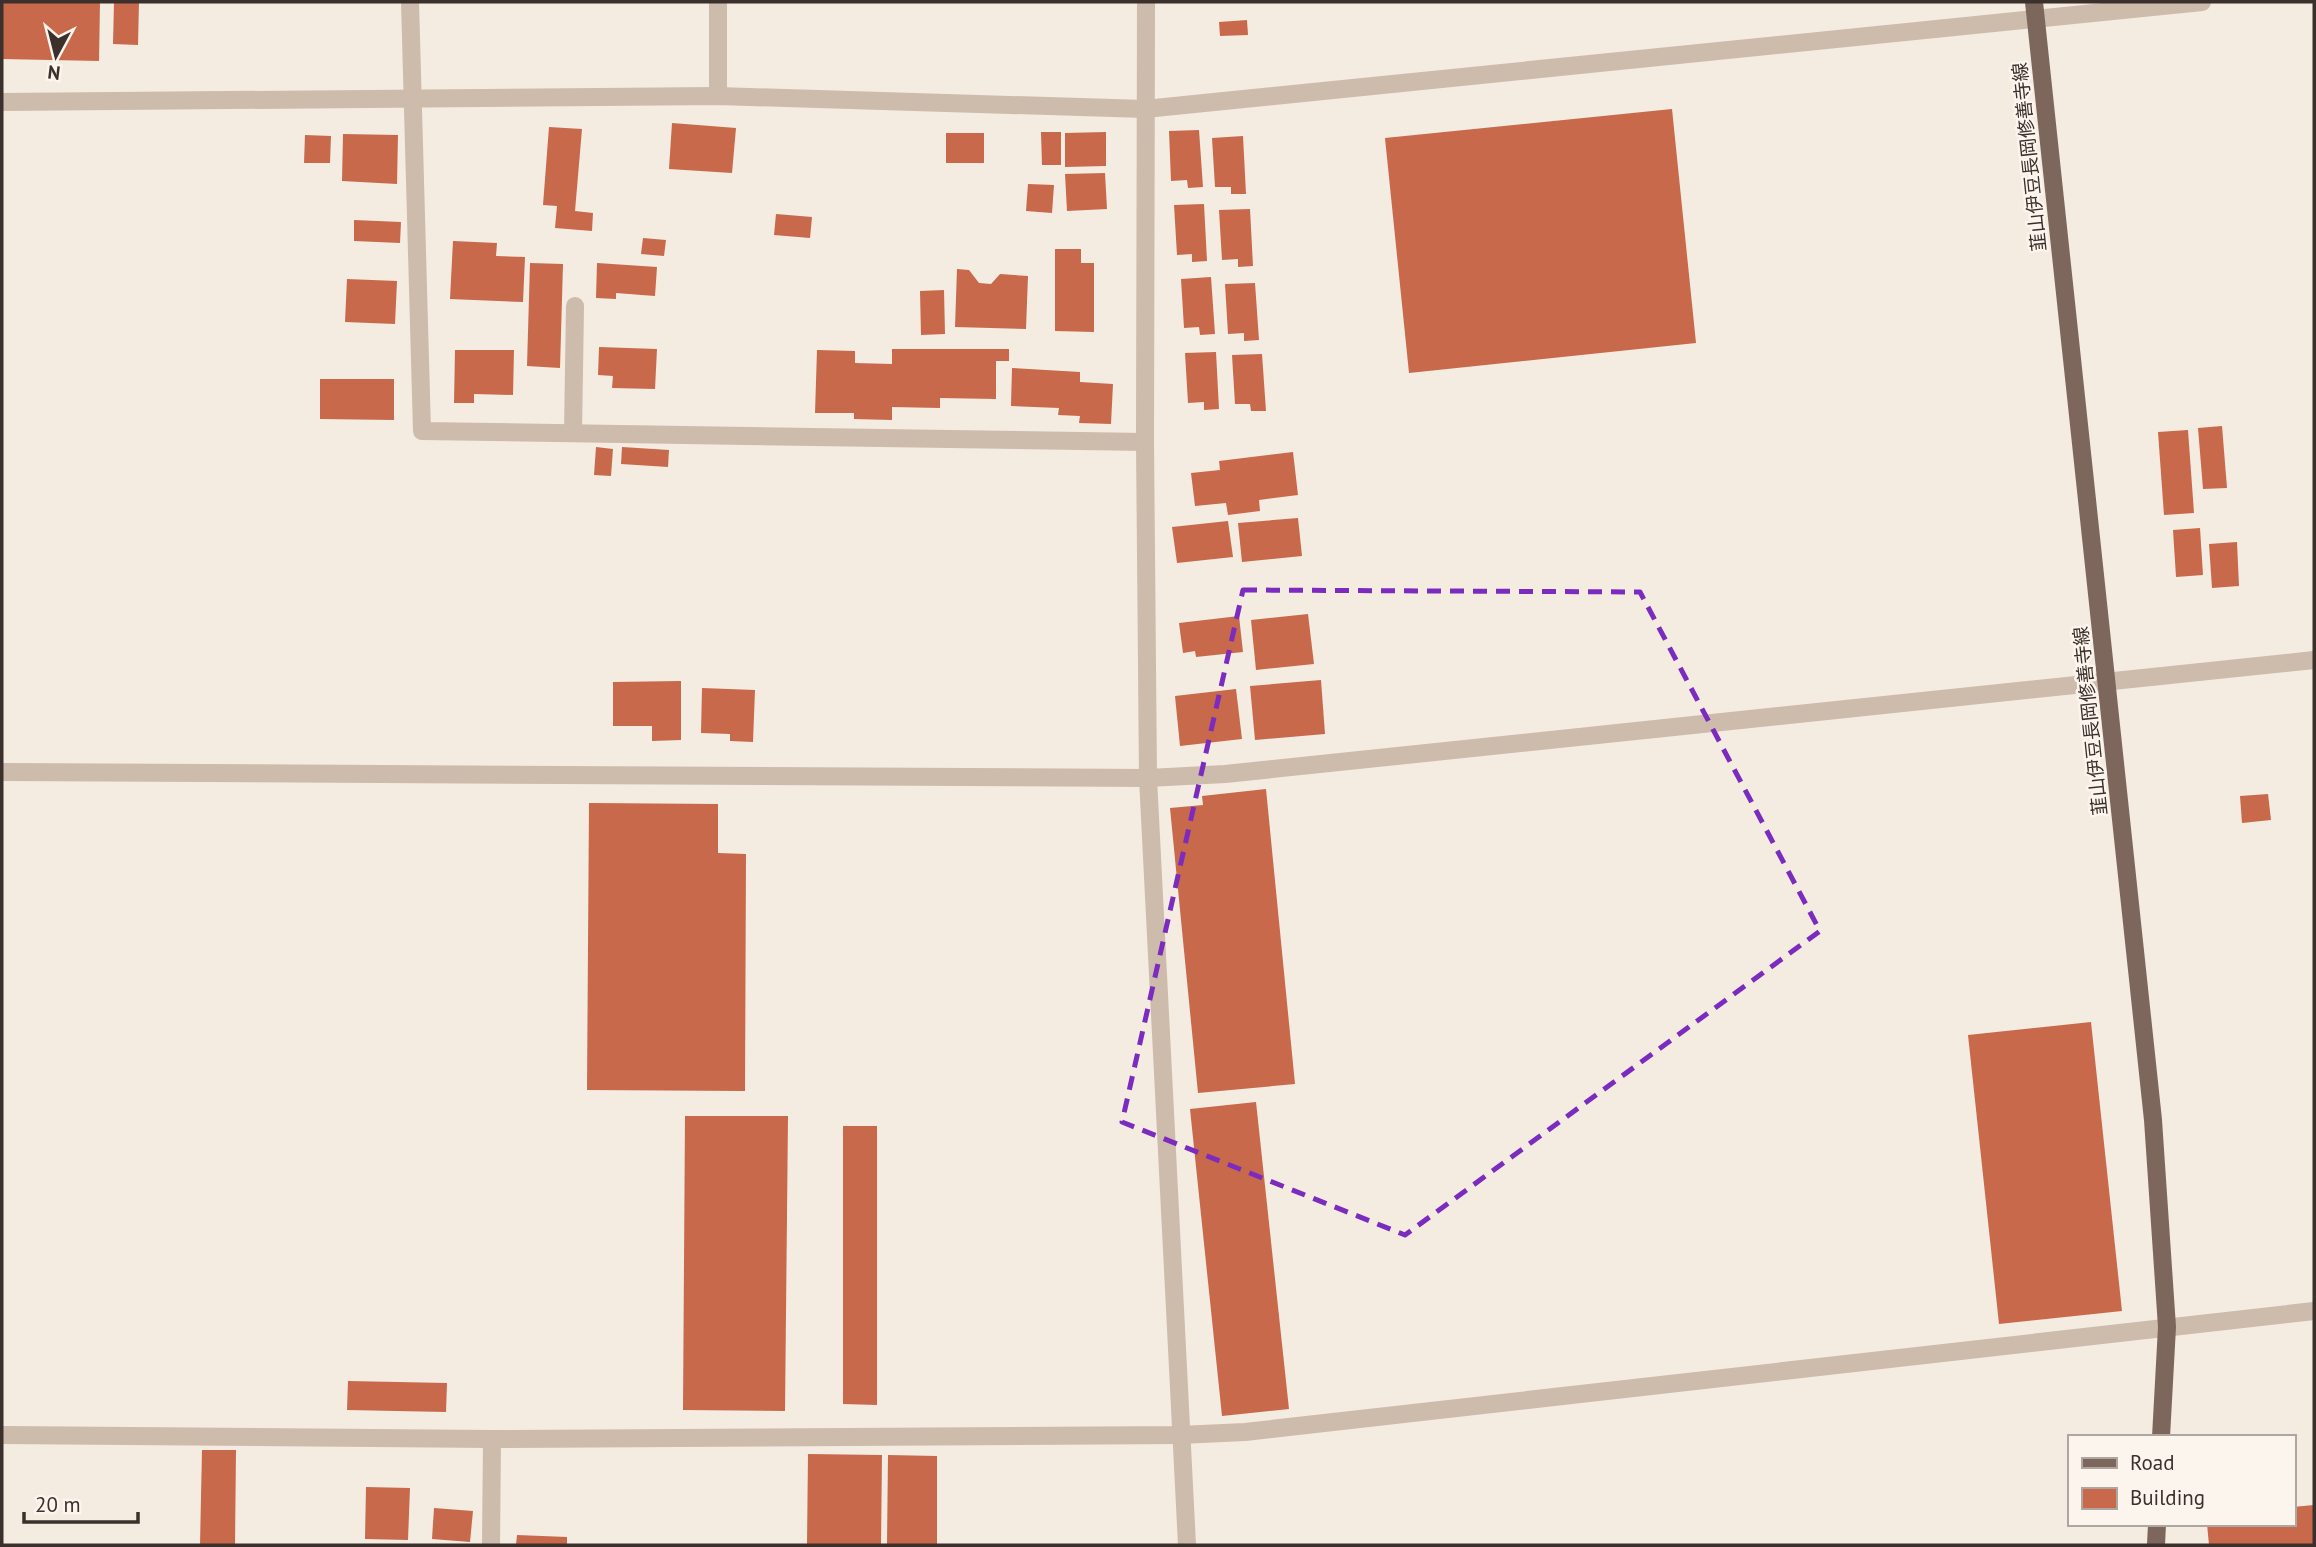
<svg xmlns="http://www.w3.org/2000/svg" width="2316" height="1547" viewBox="0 0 2316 1547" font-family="'PT Sans','Noto Sans JP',sans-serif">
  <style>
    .building { fill: #c8694b }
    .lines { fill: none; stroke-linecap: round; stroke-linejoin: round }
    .minor { stroke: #cdbbac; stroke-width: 18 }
    .major { stroke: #7d675c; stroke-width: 18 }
    .marked { fill: none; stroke: #7b2cbf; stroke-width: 5; stroke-dasharray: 14 9; stroke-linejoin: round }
    .labels { text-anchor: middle; stroke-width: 5; stroke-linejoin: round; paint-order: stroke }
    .street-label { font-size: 19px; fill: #3b302b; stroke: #fbf5ee }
  </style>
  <rect width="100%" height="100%" fill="#f4ebe1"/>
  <!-- building -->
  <g class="building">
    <path d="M2 2H100L99 61 2 59Z"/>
    <path d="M114 2H139L138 45 113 44Z"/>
    <path d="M1247 20 1248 35 1220 36 1219 22Z"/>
    <path d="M1672 109 1696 343 1409 373 1385 138Z"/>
    <path d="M672 123 736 128 732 173 669 169Z"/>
    <path d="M549 127 582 129 575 211 593 213 592 231 555 228 557 206 543 205Z"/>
    <path d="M1199 130 1203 187 1188 188 1187 180 1171 181 1169 131Z"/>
    <path d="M1041 132H1061V165H1042Z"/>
    <path d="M1106 132V166L1065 167V133Z"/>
    <rect x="946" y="133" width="38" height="30"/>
    <path d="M343 134 398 135 397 184 342 181Z"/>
    <path d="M305 135 331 136 330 163H304Z"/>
    <path d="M1243 136 1246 194H1231V187H1215L1212 138Z"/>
    <path d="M1105 173 1107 209 1067 211 1065 174Z"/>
    <path d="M1028 184 1054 185 1052 213 1026 211Z"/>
    <path d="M1204 204 1207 261 1192 262V254L1177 255 1174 205Z"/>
    <path d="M1250 209 1253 266 1238 267V259L1222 260 1219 210Z"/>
    <path d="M776 214 812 217 810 238 774 235Z"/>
    <path d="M354 220 401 222 400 243 354 241Z"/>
    <path d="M643 238 666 240 664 256 641 254Z"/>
    <path d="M453 241 497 243 496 256 525 257 523 302 450 299Z"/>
    <path d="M1055 249H1081V263H1094V332L1055 331Z"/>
    <path d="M530 263 563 264 560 368 527 366Z"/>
    <path d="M597 263 657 267 655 296 616 293V299L596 298Z"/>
    <path d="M957 269 969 270 979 283 991 284 1000 274 1028 276 1026 329 955 327Z"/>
    <path d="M1211 277 1215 334 1200 335 1199 327 1184 328 1181 279Z"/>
    <path d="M347 279 397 281 395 324 345 322Z"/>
    <path d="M1255 283 1259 340 1244 341V333L1228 334 1225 284Z"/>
    <path d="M944 290 945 334 921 335 920 291Z"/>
    <path d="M599 347 657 349 655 389 612 388 613 376 598 375Z"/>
    <path d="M892 349H1009V361H996V399L940 398V408L892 407V420L854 419V413H815L817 350 855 351V363L892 364Z"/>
    <path d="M455 350H514L513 395 474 394V403H454Z"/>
    <path d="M1216 352 1219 409 1204 410V402L1188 403 1185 353Z"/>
    <path d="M1262 354 1266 411H1251L1250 404H1235L1232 355Z"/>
    <path d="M1012 368 1080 372V382L1113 384 1111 424 1079 423 1080 416 1058 415 1059 408 1011 406Z"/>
    <path d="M320 379H394V420L320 419Z"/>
    <path d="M2222 426 2227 488 2203 489 2198 428Z"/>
    <path d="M2188 430 2194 513 2164 515 2158 432Z"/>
    <path d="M596 447 613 449 611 476 594 475Z"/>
    <path d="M622 447 669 450 668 467 621 464Z"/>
    <path d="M1293 452 1298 495 1259 500 1260 511 1228 515 1226 503 1195 506 1191 473 1220 470 1219 461Z"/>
    <path d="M1298 518 1302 556 1242 562 1238 523Z"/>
    <path d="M1228 521 1233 557 1177 563 1172 527Z"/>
    <path d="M2200 528 2203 575 2176 577 2173 530Z"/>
    <path d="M2237 542 2239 586 2212 588 2209 544Z"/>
    <path d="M1308 614 1314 664 1256 670 1251 620Z"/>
    <path d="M1239 616 1243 652 1196 657 1195 651 1183 653 1179 623Z"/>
    <path d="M1321 680 1325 734 1255 740 1250 686Z"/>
    <path d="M681 681V740L652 741V726H613V682Z"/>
    <path d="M702 688 755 690 753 742 730 741V734L701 733Z"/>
    <path d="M1236 689 1242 739 1180 746 1175 696Z"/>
    <path d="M1266 789 1295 1084 1198 1093 1170 808 1203 805 1202 796Z"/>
    <path d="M2268 794 2271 820 2242 823 2240 796Z"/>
    <path d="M589 803 718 804V853L746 854 745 1091 587 1090Z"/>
    <path d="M2091 1022 2122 1311 1999 1324 1968 1035Z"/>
    <path d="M1256 1102 1289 1409 1222 1416 1190 1109Z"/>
    <path d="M685 1116H788L785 1411 683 1410Z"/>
    <path d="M843 1126H877V1405L843 1404Z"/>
    <path d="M348 1381 447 1383 446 1412 347 1410Z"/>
    <path d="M202 1450H236L235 1545H200Z"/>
    <path d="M808 1454 882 1455 881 1545H807Z"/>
    <path d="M888 1455 937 1456V1545H887Z"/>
    <path d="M366 1487 410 1488 408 1540 365 1539Z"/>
    <path d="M2314 1505V1545H2209L2207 1524H2293V1507Z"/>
    <path d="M434 1508 473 1511 470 1542 432 1539Z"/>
    <path d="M517 1535 567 1537V1545H516Z"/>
  </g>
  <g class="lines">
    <!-- minor -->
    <g class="minor">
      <path d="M410 2 422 431 1145 442"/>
      <path d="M1146 2 1145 442 1148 778 1187 1545"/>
      <path d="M718 96V2"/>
      <path d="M2 102 718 96 1145 109 2202 2"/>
      <path d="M573 433 575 306"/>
      <path d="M2 772 1148 778 1225 774 2314 660"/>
      <path d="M2 1435 492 1439 1180 1435 1245 1432 2314 1311"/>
      <path d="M491 1545 492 1439"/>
    </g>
    <!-- major -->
    <g class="major">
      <path d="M2034 2 2153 1120 2167 1327 2161 1437"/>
      <path d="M2156 1545 2157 1524"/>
    </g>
  </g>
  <!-- marked area -->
  <path class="marked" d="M1243 590 1640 592 1820 931 1405 1235 1122 1122Z"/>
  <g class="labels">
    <!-- street labels -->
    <g class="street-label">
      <text transform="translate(2029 157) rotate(-96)" y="7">韮山伊豆長岡修善寺線</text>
      <text transform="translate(2090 721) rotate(-96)" y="7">韮山伊豆長岡修善寺線</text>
    </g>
  </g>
  <!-- border -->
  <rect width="2316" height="1547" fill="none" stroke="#3b302b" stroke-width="7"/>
  <!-- legend -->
  <rect x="2068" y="1435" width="228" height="91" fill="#fbf5ee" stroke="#aea6a0" stroke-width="2"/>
  <rect x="2082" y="1458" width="35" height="10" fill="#7d675c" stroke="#aea6a0" stroke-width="2"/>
  <text x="2130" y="1470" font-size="21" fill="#3b302b">Road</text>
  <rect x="2082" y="1488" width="35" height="21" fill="#c8694b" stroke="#aea6a0" stroke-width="2"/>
  <text x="2130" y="1505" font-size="21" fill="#3b302b">Building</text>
  <!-- north arrow -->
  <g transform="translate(56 56) rotate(187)" stroke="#fbf5ee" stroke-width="5" paint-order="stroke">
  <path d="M0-5L12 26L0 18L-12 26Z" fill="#3b302b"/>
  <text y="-10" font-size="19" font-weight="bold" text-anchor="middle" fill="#3b302b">N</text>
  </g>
  <!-- scale -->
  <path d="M24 1512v10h114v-10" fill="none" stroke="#3b302b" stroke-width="3.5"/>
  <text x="35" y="1512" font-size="21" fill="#3b302b" stroke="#fbf5ee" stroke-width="5" paint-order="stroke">20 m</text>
</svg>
